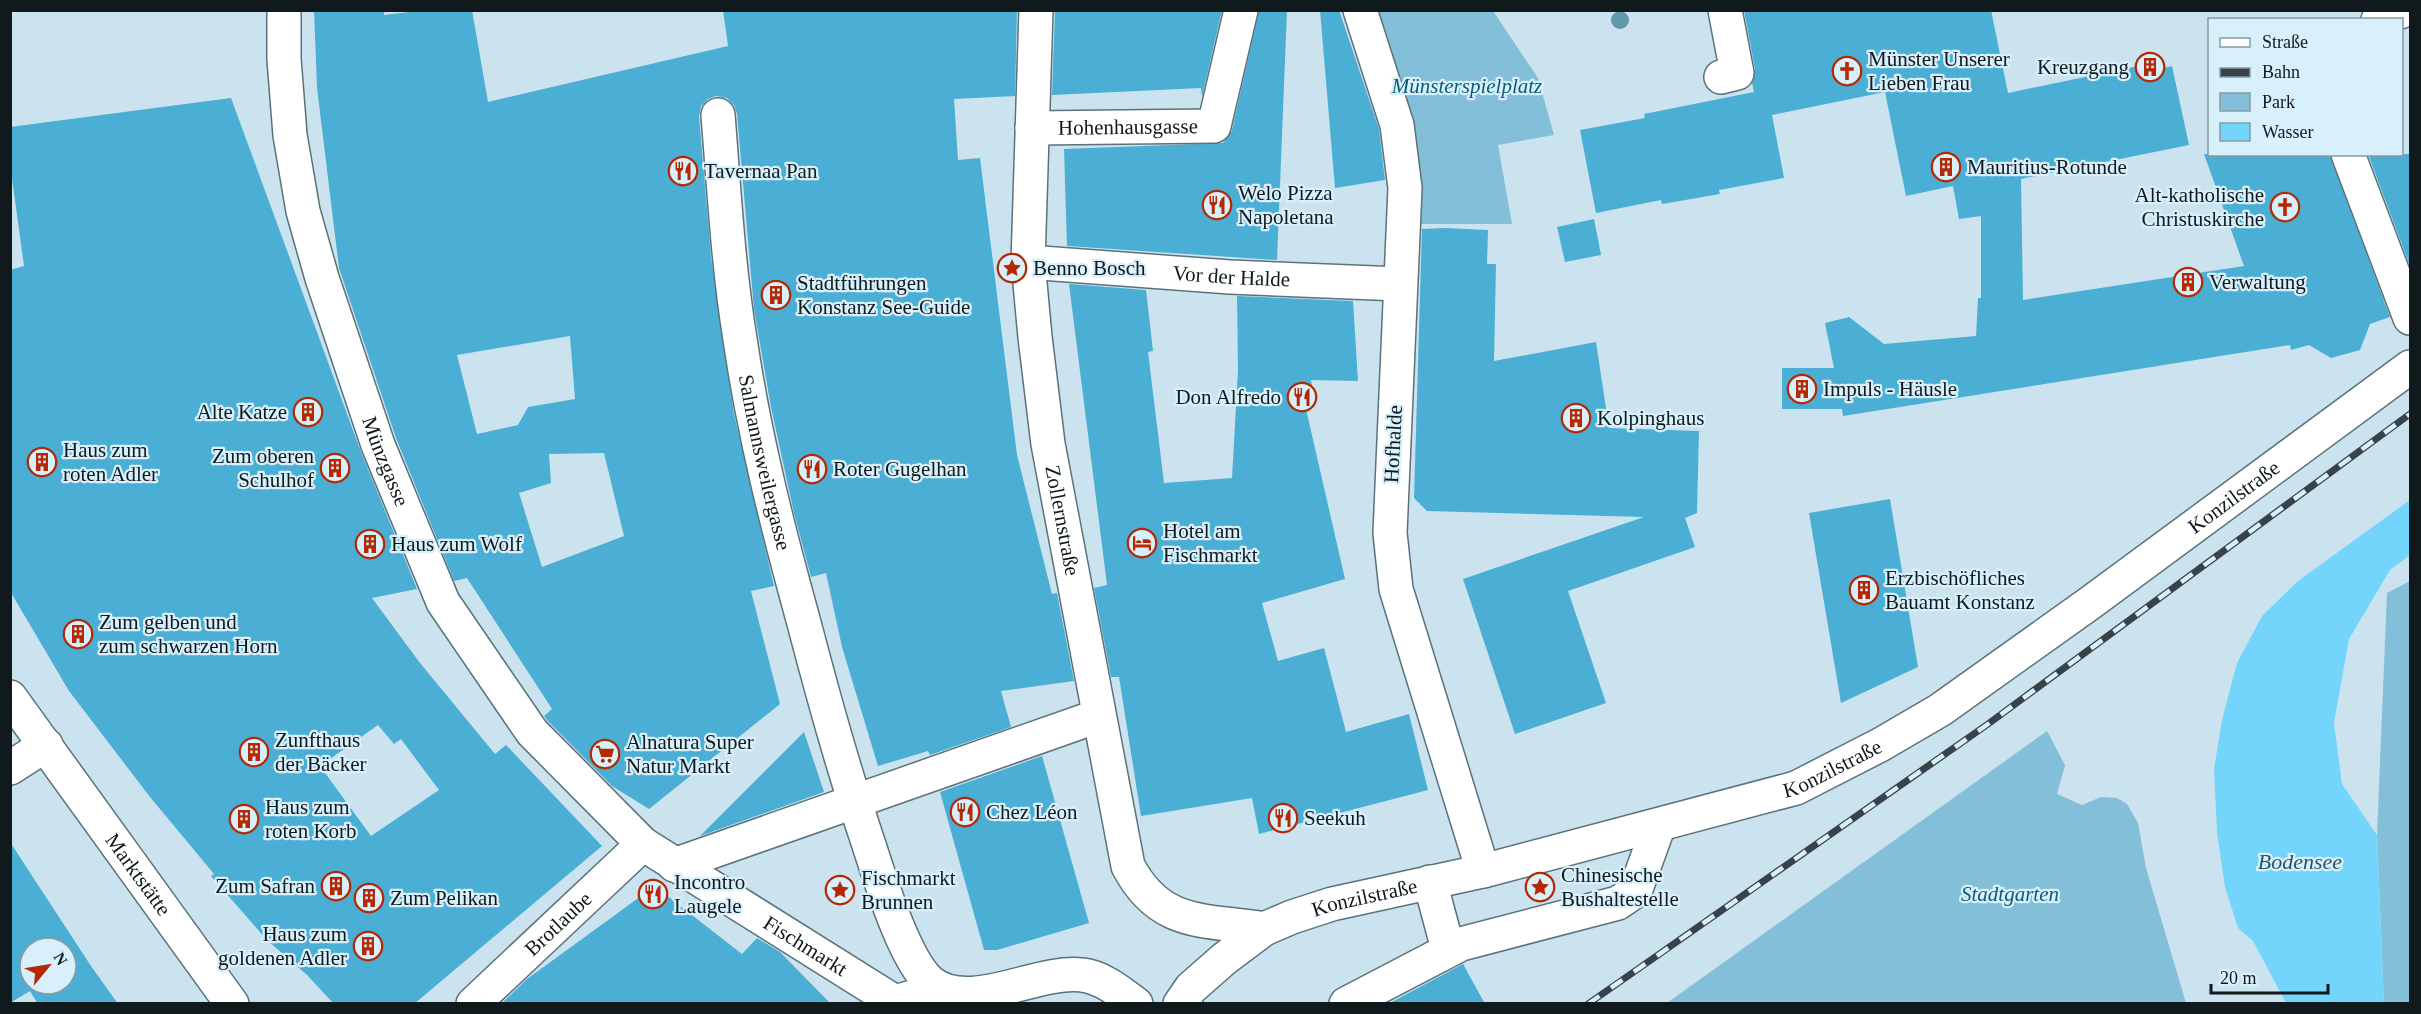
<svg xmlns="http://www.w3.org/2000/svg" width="2421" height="1014" viewBox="0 0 2421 1014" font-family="Georgia,serif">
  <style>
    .green { fill: #83bfd9 }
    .water { fill: #73d5fb }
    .building { fill: #4baed4; fill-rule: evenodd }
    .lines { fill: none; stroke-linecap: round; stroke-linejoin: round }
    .minor-casing { stroke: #5b727b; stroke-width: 36 }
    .minor { stroke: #fff; stroke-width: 33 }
    .rail-casing { stroke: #374348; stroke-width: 7 }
    .rail { stroke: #d8f0fb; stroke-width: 4.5; stroke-dasharray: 14; stroke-linecap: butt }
    .tree { fill: #6099ac }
    .labels { text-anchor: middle; stroke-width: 4.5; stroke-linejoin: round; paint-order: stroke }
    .poi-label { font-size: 21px; fill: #10191c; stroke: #d8f0fb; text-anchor: start }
    .park-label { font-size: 21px; font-style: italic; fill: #095c76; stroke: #d8f0fb }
    .street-label { font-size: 21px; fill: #10191c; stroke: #d8f0fb }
    .water-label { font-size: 22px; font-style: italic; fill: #295364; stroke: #d8f0fb }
  </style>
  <rect width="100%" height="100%" fill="#cbe3ee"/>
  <!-- green -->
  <g class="green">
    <path d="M1378 11H1493L1538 78 1554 135 1498 145 1512 224H1419L1416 145Z"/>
    <path d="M2410 581V1003L2384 1004 2377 835 2387 593Z"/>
    <path d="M2047 731 2065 765 2057 794 2082 805 2101 797 2117 798 2127 804 2138 823 2146 868 2186 1003H1667Z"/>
  </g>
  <!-- water -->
  <path class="water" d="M2410 500V555L2390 570 2349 639 2334 723 2342 784 2377 835 2384 1003H2286L2253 941 2238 928 2225 887 2217 832 2214 769 2222 720 2237 663 2262 616 2298 581Z"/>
  <!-- building -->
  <g class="building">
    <path d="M314 10H384V15L427 10H472L488 102 728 46 723 10H1017L1015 96 954 99 958 160 980 158 1017 455 1052 594 1057 593 1074 681 1001 691 1011 727 930 755 928 751 878 766 842 647 826 573 811 577 794 513 771 407 754 309 737 114 734 105 727 98 716 96 708 99 701 106 699 116 711 257 734 414 774 586 751 591 780 704 649 809 612 786 547 720 544 716 552 709 467 578 454 581 396 438 339 268 317 88ZM570 336 575 399 528 407 518 425 477 434 457 355ZM604 453 624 536 542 567 519 493 551 483 549 454Z"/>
    <path d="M1055 10H1222L1202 97 1201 88 1052 95Z"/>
    <path d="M1259 10H1287L1277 260 1067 246 1064 149 1223 143 1232 130Z"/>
    <path d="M1320 10H1339L1379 129 1385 180 1335 188Z"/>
    <path d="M1744 10H1991L2008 93 2162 61 2164 68 2172 66 2189 145 2021 179 2023 300 2244 266 2204 154H2330L2390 317 2370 324 2360 350 2331 358 2309 345 2291 350 2290 345 1843 416 1842 409H1782V368H1834L1825 323 1849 317 1884 344 1976 336 1978 298H1981V216L1959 219 1953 186 1906 196 1885 92 1772 115 1784 178 1719 190 1720 194 1662 204 1661 200 1596 213 1580 130 1645 118 1644 114 1754 92 1752 83 1755 69Z"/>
    <path d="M231 98 361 452 417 589 372 598 420 663 495 754 506 745 602 846 414 1004H334L307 975 267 940 211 876 214 874 150 797 69 691 10 591V270L24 266 10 164V127ZM378 725 394 744 401 739 439 790 371 836 320 766Z"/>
    <path d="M2368 154H2410V266Z"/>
    <path d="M1594 219 1601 255 1565 262 1557 227Z"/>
    <path d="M1445 228 1488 230 1487 264H1496L1494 361 1596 342 1609 428 1699 431 1697 513 1685 518 1695 547 1568 591 1606 703 1515 734 1463 579 1644 517 1427 511 1414 498 1422 229Z"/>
    <path d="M1069 284 1146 290 1153 351 1148 352 1164 483 1232 478 1238 370 1237 296 1353 301 1358 381 1311 380 1315 405 1306 409 1345 579 1262 603 1278 661 1324 648 1346 732 1409 714 1428 790 1259 834 1252 798 1141 816 1119 677H1111L1094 588 1107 585Z"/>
    <path d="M1890 499 1918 667 1841 703 1809 513Z"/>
    <path d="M804 732 824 792 700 836Z"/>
    <path d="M1042 756 1089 923 997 950H984L940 792Z"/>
    <path d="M10 842 91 966 118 1004H38L30 991 10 1003ZM30 948H66V984H30Z"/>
    <path d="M652 884 742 954 757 938 780 952 831 1004H501L527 979 637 899Z"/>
    <path d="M1463 964 1485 1004H1388Z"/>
  </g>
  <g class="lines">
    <!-- minor casing -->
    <g class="minor-casing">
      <g id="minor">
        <path id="s1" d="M284 10V59L290 135 303 211 322 278 378 445 443 602 532 732 643 844 895 1002 941 989"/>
        <path id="s2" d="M1036 10 1028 262 1035 337 1048 444 1128 866C1160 927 1203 919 1264 929"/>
        <path d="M1360 10 1397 125 1405 188 1390 533 1396 589 1483 871"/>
        <path d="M2378 20 2405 10"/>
        <path d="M1721 77 1737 73 1725 10"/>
        <path id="s3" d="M718 115C724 189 728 265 740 339 754 435 778 529 804 623 823 696 843 768 867 839 879 875 903 958 930 982 969 1014 1037 969 1082 975 1102 977 1120 992 1136 1004"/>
        <path id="s4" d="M1032 128 1214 126 1241 10"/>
        <path d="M2348 154 2410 318"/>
        <path id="s5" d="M1028 262 1230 277 1400 284"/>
        <path id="s6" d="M10 697 232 1004"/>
        <path d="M10 768 46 745"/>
        <path d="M674 865 1098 716"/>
        <path d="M1430 882 1448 949"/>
        <path id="s7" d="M473 1004 643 844"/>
        <path id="s8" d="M1180 1004 1191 988 1224 959 1264 929 1292 917 1332 904 1483 871 1796 788 1880 745 1940 710 2090 603 2410 367"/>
        <path d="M1346 1004 1461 944 1618 903 1634 892 1637 886 1659 825"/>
      </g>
    </g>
    <!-- minor -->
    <use href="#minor" class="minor"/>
    <!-- rail casing -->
    <g class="rail-casing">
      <path id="rail" d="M1588 1004 1988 724 2410 414"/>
    </g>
    <!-- rail -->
    <use href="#rail" class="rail"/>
  </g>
  <!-- trees -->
  <circle class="tree" cx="1620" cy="20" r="9"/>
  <!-- icons -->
  <defs>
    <g id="building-ring" transform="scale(1.5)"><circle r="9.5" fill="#d8f0fb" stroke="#b42903" stroke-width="1.5"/><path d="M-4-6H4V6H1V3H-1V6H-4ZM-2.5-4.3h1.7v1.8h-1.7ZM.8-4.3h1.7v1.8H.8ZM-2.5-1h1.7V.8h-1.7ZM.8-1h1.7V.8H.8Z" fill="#b42903"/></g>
    <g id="church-ring" transform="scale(1.5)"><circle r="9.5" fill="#d8f0fb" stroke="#b42903" stroke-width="1.5"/><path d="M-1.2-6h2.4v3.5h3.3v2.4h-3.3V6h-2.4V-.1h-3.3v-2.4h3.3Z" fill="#b42903"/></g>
    <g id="restaurant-ring" transform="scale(1.5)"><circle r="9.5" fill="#d8f0fb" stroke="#b42903" stroke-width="1.5"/><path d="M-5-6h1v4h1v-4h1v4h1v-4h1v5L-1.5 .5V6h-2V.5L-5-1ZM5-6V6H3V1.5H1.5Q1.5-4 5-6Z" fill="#b42903"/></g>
    <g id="sight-ring" transform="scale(1.5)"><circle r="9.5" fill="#d8f0fb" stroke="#b42903" stroke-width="1.5"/><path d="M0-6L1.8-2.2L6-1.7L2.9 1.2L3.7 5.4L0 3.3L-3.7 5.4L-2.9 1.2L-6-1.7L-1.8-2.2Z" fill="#b42903"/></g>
    <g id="hotel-ring" transform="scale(1.5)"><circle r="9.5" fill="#d8f0fb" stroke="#b42903" stroke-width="1.5"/><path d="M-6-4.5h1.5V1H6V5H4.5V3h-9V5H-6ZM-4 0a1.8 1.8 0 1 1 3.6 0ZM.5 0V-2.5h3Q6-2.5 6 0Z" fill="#b42903"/></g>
    <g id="supermarket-ring" transform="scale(1.5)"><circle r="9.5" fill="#d8f0fb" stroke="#b42903" stroke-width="1.5"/><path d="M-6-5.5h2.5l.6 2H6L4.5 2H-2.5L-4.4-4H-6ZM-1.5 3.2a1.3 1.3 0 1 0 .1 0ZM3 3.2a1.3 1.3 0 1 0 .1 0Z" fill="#b42903"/></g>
  </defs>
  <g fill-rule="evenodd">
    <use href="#building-ring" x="2150" y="67"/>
    <use href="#church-ring" x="1847" y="71"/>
    <use href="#building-ring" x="1946" y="167"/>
    <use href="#restaurant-ring" x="683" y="171"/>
    <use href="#restaurant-ring" x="1217" y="205"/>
    <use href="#church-ring" x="2285" y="207"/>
    <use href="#sight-ring" x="1012" y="268"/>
    <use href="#building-ring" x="2188" y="282"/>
    <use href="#building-ring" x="776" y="295"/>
    <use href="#building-ring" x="1802" y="389"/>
    <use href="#restaurant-ring" x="1302" y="397"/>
    <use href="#building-ring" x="308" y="412"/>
    <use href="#building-ring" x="1576" y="418"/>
    <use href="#building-ring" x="42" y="462"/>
    <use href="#building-ring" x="335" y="468"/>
    <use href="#restaurant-ring" x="812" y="469"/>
    <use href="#hotel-ring" x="1142" y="543"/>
    <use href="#building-ring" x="370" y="544"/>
    <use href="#building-ring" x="1864" y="590"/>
    <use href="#building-ring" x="78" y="634"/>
    <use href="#building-ring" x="254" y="752"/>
    <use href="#supermarket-ring" x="605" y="754"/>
    <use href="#restaurant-ring" x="965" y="812"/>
    <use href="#restaurant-ring" x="1283" y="818"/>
    <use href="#building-ring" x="244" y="819"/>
    <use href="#building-ring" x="336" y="886"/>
    <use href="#sight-ring" x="1540" y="887"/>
    <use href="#sight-ring" x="840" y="890"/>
    <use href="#restaurant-ring" x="653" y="894"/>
    <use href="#building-ring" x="369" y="898"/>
    <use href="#building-ring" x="368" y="946"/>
  </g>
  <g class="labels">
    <!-- poi labels -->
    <g class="poi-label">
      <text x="1868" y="66">Münster Unserer<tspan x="1868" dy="24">Lieben Frau</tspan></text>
      <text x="2129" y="74" text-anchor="end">Kreuzgang</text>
      <text x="1967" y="174">Mauritius-Rotunde</text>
      <text x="704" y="178">Tavernaa Pan</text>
      <text x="1238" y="200">Welo Pizza<tspan x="1238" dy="24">Napoletana</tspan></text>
      <text x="2264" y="202" text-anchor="end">Alt-katholische<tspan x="2264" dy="24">Christuskirche</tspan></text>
      <text x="1033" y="275">Benno Bosch</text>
      <text x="2209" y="289">Verwaltung</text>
      <text x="797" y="290">Stadtführungen<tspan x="797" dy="24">Konstanz See-Guide</tspan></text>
      <text x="1823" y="396">Impuls - Häusle</text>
      <text x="1281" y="404" text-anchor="end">Don Alfredo</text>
      <text x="287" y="419" text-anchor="end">Alte Katze</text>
      <text x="1597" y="425">Kolpinghaus</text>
      <text x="63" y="457">Haus zum<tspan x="63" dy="24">roten Adler</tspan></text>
      <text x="314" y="463" text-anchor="end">Zum oberen<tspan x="314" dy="24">Schulhof</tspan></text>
      <text x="833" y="476">Roter Gugelhan</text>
      <text x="1163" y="538">Hotel am<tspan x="1163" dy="24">Fischmarkt</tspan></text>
      <text x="391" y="551">Haus zum Wolf</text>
      <text x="1885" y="585">Erzbischöfliches<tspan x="1885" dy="24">Bauamt Konstanz</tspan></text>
      <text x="99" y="629">Zum gelben und<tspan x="99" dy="24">zum schwarzen Horn</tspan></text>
      <text x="275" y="747">Zunfthaus<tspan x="275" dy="24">der Bäcker</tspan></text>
      <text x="626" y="749">Alnatura Super<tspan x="626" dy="24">Natur Markt</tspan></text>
      <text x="265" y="814">Haus zum<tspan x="265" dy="24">roten Korb</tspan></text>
      <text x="986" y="819">Chez Léon</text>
      <text x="1304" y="825">Seekuh</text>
      <text x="1561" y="882">Chinesische<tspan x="1561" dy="24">Bushaltestelle</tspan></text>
      <text x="861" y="885">Fischmarkt<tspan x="861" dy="24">Brunnen</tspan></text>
      <text x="674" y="889">Incontro<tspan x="674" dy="24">Laugele</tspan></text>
      <text x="315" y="893" text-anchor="end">Zum Safran</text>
      <text x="390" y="905">Zum Pelikan</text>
      <text x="347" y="941" text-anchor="end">Haus zum<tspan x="347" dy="24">goldenen Adler</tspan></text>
    </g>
    <!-- park labels -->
    <g class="park-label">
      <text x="1467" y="93">Münsterspielplatz</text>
      <text x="2010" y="901">Stadtgarten</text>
    </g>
    <!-- street labels -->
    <g class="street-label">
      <text dy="7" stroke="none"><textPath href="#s4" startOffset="96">Hohenhausgasse</textPath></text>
      <text dy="7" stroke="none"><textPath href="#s5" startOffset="204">Vor der Halde</textPath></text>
      <text transform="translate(1393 444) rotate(-87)" y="7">Hofhalde</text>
      <text dy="7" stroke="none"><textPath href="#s1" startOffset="466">Münzgasse</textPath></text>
      <text dy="7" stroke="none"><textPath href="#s3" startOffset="351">Salmannsweilergasse</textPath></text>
      <text dy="7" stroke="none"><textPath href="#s8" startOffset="1191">Konzilstraße</textPath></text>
      <text dy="7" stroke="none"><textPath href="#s2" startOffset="513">Zollernstraße</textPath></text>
      <text dy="7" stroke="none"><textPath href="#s8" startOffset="705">Konzilstraße</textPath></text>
      <text dy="7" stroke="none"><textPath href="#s6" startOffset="219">Marktstätte</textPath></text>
      <text dy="7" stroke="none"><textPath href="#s8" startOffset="219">Konzilstraße</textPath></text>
      <text dy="7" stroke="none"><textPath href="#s7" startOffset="117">Brotlaube</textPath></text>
      <text dy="7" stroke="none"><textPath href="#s1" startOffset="1125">Fischmarkt</textPath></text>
    </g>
    <!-- water labels -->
    <g class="water-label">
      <text x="2300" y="869">Bodensee</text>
    </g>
  </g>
  <!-- border -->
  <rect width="2421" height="1014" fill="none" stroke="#10191c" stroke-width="24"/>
  <!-- legend -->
  <rect x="2208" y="18" width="195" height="138" fill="#d8f0fb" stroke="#889aa2" stroke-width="1.5"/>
  <rect x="2220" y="38" width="30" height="9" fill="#ffffff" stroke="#889aa2" stroke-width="1.5"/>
  <text x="2262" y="48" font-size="18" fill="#10191c">Straße</text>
  <rect x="2220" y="68" width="30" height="9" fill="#374348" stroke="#889aa2" stroke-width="1.5"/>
  <text x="2262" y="78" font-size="18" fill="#10191c">Bahn</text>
  <rect x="2220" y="93" width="30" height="18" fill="#83bfd9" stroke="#889aa2" stroke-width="1.5"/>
  <text x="2262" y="108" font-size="18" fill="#10191c">Park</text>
  <rect x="2220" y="123" width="30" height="18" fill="#73d5fb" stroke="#889aa2" stroke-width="1.5"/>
  <text x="2262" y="138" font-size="18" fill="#10191c">Wasser</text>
  <!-- north arrow -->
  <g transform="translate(48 966) rotate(60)"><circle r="28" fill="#d8f0fb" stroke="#889aa2" stroke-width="1.5"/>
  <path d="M0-4.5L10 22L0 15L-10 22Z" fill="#b42903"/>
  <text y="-9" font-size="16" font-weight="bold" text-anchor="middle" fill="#10191c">N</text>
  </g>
  <!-- scale -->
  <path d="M2211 984v9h117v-9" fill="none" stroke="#10191c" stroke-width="3"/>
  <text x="2220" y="984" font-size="18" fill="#10191c" stroke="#d8f0fb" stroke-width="4.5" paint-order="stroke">20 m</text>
</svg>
